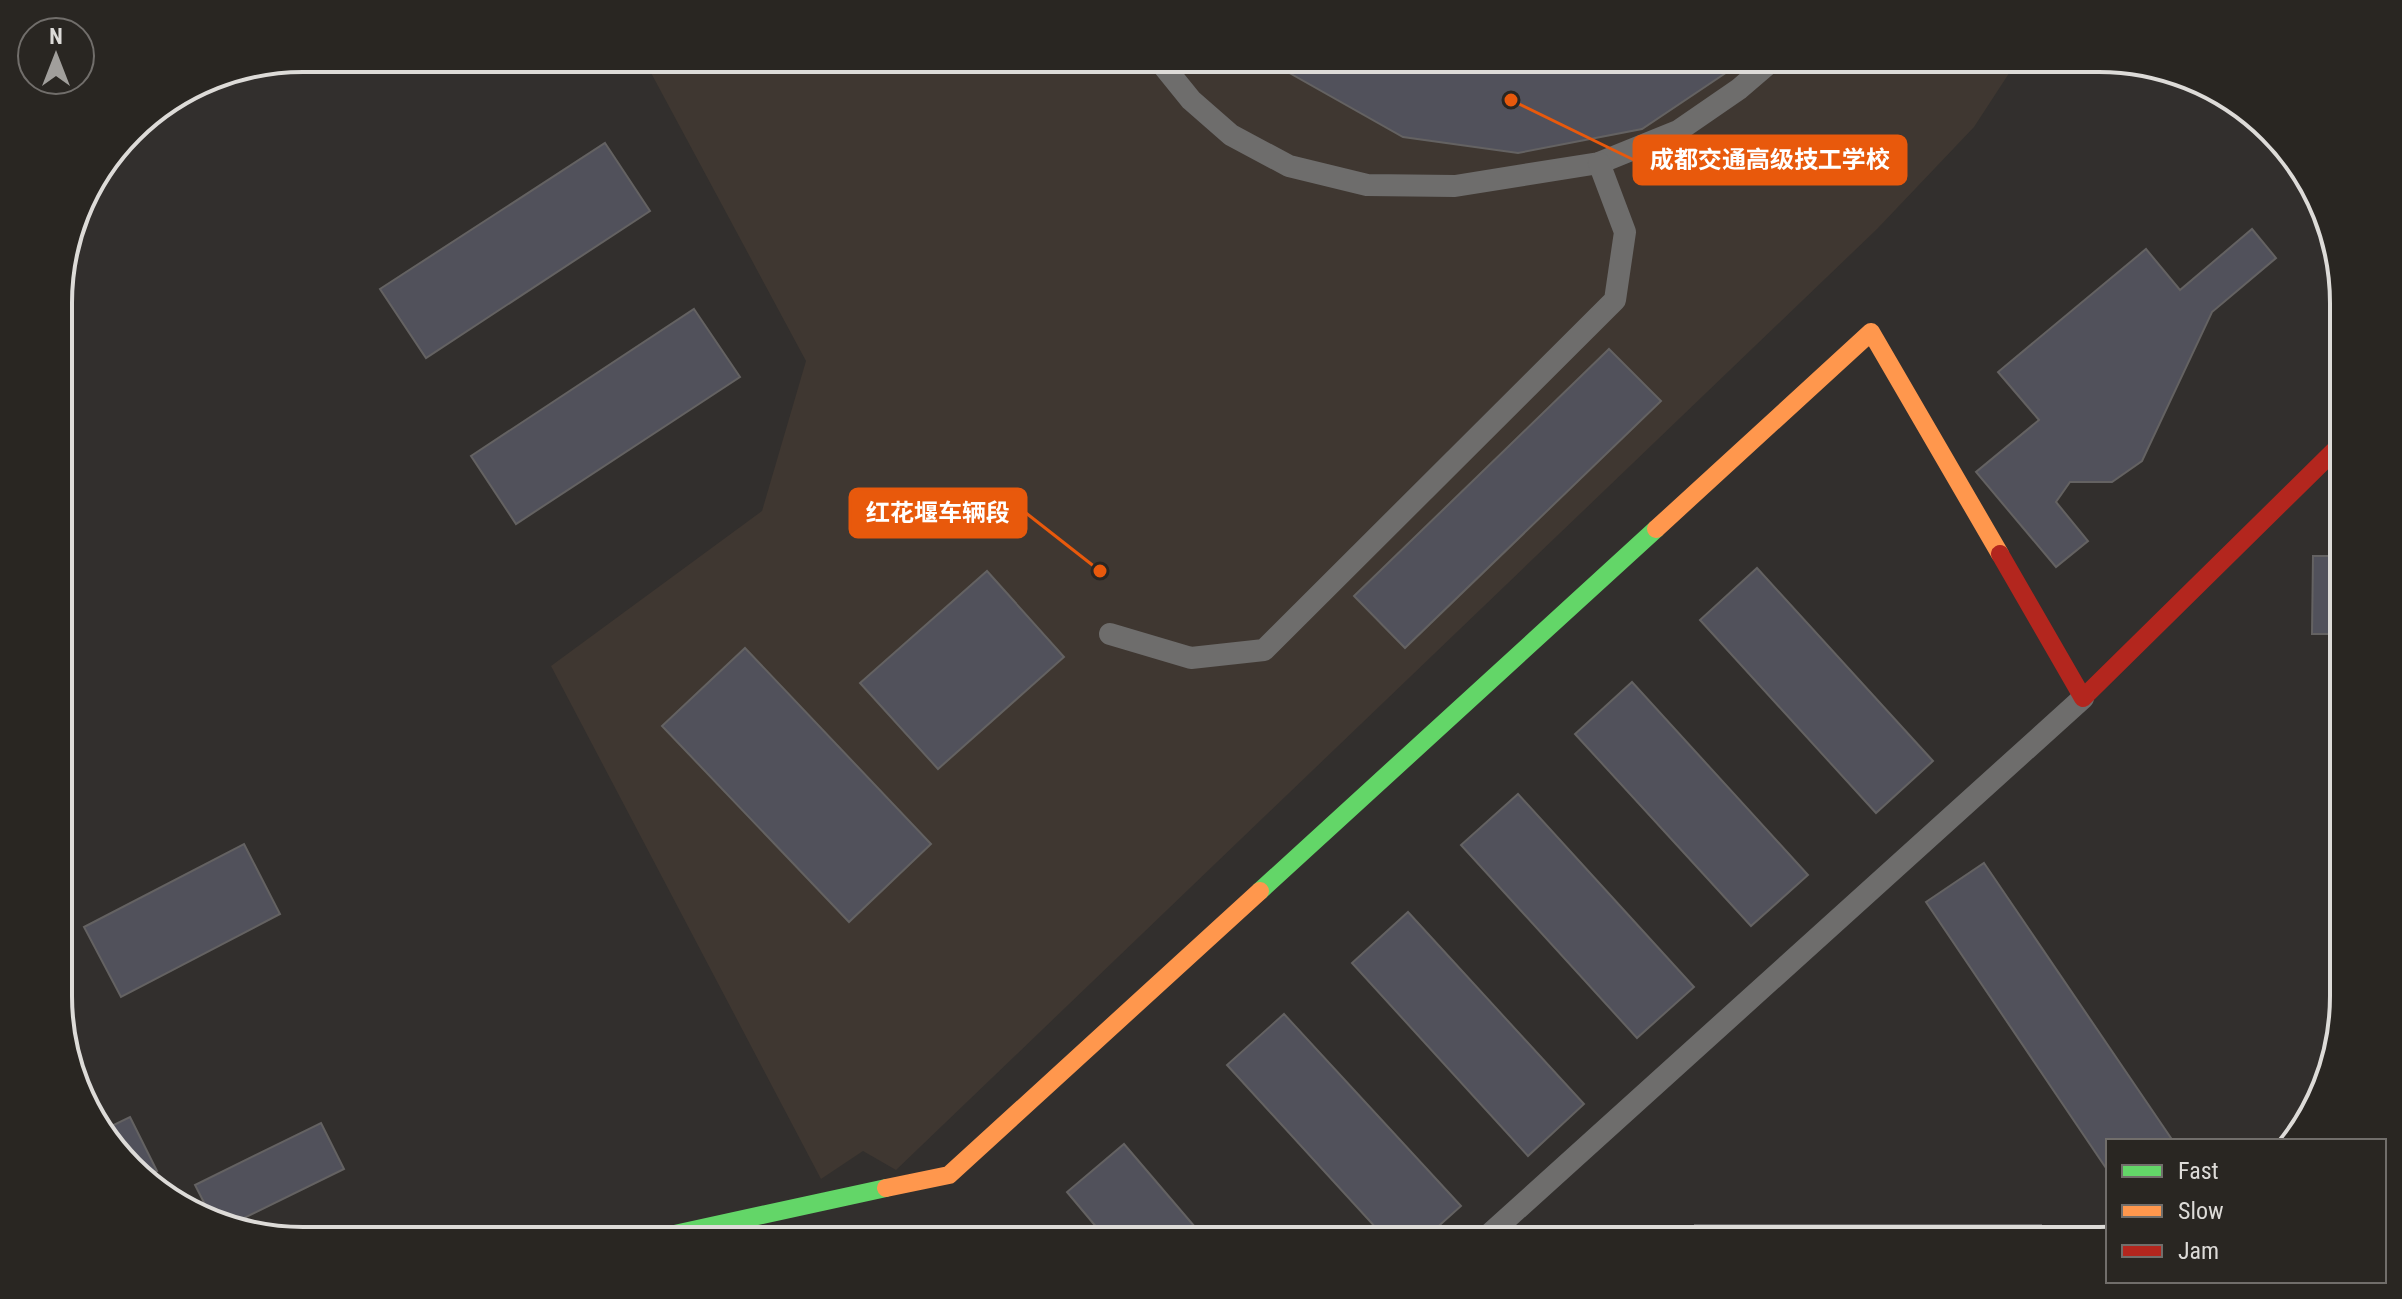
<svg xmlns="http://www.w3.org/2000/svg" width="2402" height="1299" viewBox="0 0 2402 1299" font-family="'Roboto Condensed','Noto Sans SC',sans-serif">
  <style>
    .built { fill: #3f3731 }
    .building { fill: #51515b; stroke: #646262; stroke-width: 2 }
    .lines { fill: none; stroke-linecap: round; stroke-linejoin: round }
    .lane { stroke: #6e6d6c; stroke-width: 22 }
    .fast { stroke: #63d668; stroke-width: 18 }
    .slow { stroke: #ff974d; stroke-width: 18 }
    .jam { stroke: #b3261e; stroke-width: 18 }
    .rim { fill: none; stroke: #dddbd8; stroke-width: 4 }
    .leader { fill: none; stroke: #e8590c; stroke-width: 3 }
    .callout-dot { fill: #e8590c; stroke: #292622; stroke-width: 3 }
    .callout { fill: #e8590c; stroke: #e8590c; stroke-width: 3 }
    .callout-label { font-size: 24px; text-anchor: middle; font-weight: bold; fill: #fff }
  </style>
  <rect width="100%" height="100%" fill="#322f2d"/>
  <!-- built -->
  <path class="built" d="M643 58H2019L1974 127 1877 229 896 1170 863 1151 821 1179 551 666 762 511 806 361Z"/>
  <!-- building -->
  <g class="building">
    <path d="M1276 58H1748L1642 129 1518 153 1403 137 1286 71Z"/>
    <path d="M605 143 650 211 426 358 380 289Z"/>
    <path d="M2252 229 2276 258 2212 312 2142 461 2112 482H2070L2056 502 2088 541 2056 567 1976 472 2039 420 1998 372 2146 249 2180 290Z"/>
    <path d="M694 309 740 377 516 524 471 456Z"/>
    <path d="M1609 349 1661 401 1405 648 1354 596Z"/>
    <path d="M2313 556H2343V634H2312Z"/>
    <path d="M1757 568 1933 761 1876 813 1700 620Z"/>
    <path d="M987 571 1064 657 938 769 860 683Z"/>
    <path d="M745 648 931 844 849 922 662 726Z"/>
    <path d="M1632 682 1808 875 1751 926 1575 734Z"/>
    <path d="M1518 794 1694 987 1637 1038 1461 845Z"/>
    <path d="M244 844 280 914 121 997 84 927Z"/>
    <path d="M1984 863 2173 1141H2108V1171L1926 902Z"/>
    <path d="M1408 912 1584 1104 1528 1156 1352 963Z"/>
    <path d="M1284 1014 1461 1206 1422 1241H1388L1227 1065Z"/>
    <path d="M130 1117 157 1171 148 1175 99 1132Z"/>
    <path d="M321 1123 344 1169 232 1224 213 1220 195 1185Z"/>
    <path d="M1124 1144 1207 1241H1108L1067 1192Z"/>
    <rect x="1695" y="1225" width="346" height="16"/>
  </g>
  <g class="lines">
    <!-- lane -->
    <g class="lane">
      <path d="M1157 58 1191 100 1231 135 1289 166 1367 185 1455 186 1599 163 1678 131 1739 89 1775 58"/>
      <path d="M1110 634 1191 658 1264 650 1615 300 1625 232 1599 163"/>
      <path d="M1482 1241 2083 698"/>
    </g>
    <!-- fast -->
    <g class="fast">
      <path d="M1260 891 1656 529"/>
      <path d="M355 1241 670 1235 886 1188"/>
    </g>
    <!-- slow -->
    <g class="slow">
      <path d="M1656 529 1871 332 2000 554"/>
      <path d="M886 1188 949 1175 1260 891"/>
    </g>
    <!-- jam -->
    <path class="jam" d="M2000 554 2083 698 2342 443"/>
  </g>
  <!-- crop -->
  <path d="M0 0H2402V1299H0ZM303 72H2099A231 231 0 0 1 2330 303V996A231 231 0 0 1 2099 1227H303A231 231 0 0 1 72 996V303A231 231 0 0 1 303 72Z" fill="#292622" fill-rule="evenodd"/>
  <path class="rim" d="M303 72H2099A231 231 0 0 1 2330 303V996A231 231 0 0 1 2099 1227H303A231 231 0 0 1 72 996V303A231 231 0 0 1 303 72Z"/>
  <!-- callouts -->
  <path class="leader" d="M1511 100L1634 160M1100 571L1026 513"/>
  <g class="callout-dot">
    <circle cx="1511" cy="100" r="8"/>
    <circle cx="1100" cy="571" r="8"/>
  </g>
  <g class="callout">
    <rect x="1634" y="136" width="272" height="48" rx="8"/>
    <rect x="850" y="489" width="176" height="48" rx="8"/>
  </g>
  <g class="callout-label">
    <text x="1770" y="168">成都交通高级技工学校</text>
    <text x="938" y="521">红花堰车辆段</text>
  </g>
  <!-- legend -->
  <rect x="2106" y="1139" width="280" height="144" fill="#292622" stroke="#716e6b" stroke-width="2"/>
  <rect x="2122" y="1165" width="40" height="12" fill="#63d668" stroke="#716e6b" stroke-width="2"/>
  <text x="2178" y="1179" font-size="24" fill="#dddbd8">Fast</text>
  <rect x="2122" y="1205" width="40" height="12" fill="#ff974d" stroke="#716e6b" stroke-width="2"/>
  <text x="2178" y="1219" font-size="24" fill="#dddbd8">Slow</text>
  <rect x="2122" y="1245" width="40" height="12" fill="#b3261e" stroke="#716e6b" stroke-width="2"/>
  <text x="2178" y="1259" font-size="24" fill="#dddbd8">Jam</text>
  <!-- north arrow -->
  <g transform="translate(56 56)"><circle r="38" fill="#292622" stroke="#716e6b" stroke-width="2"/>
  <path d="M0-6L14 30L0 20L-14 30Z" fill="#a19f9c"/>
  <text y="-12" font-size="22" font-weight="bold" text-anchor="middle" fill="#dddbd8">N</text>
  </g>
</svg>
